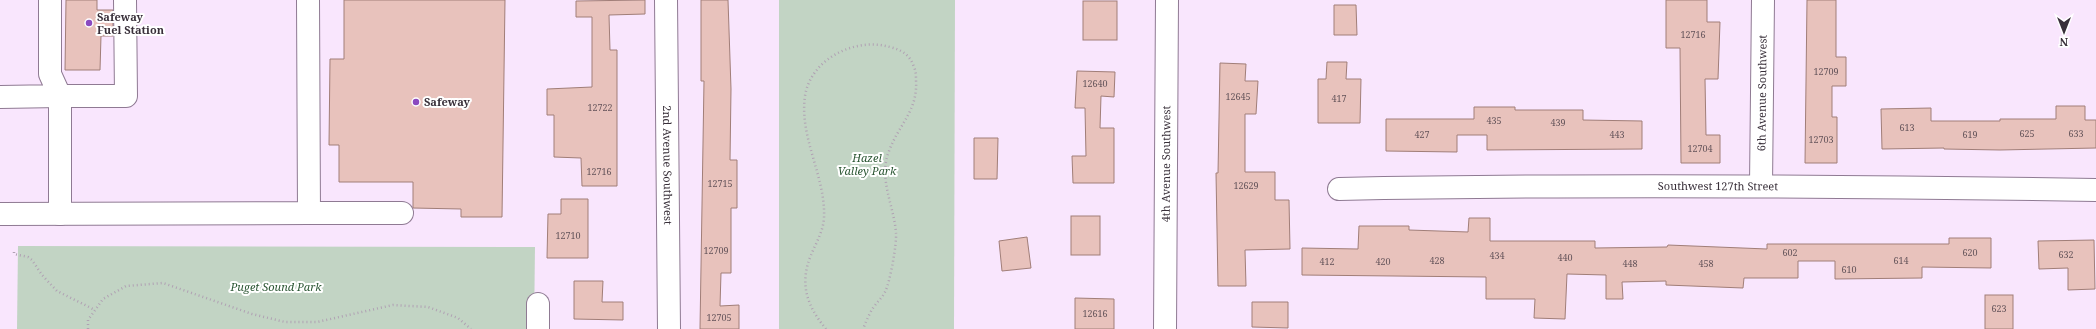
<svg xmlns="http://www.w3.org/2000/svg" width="2096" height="329" viewBox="0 0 2096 329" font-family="'Noto Serif',serif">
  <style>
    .green { fill: #c2d4c4 }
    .building { fill: #e8c2bc; stroke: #a17e78 }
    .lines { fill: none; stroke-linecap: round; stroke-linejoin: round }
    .minor-casing { stroke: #8f7a93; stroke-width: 24 }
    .path { stroke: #b0a1b3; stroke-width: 2.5; stroke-dasharray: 1 3; stroke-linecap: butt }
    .minor { stroke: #fff; stroke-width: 22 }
    .poi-dot { fill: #8a4ac0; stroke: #fff; stroke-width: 1.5 }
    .labels { text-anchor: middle; stroke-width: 4; stroke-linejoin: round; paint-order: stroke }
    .number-label { font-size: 9px; fill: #64545a }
    .poi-label { font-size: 11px; font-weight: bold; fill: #382f39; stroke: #fff; text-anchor: start }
    .street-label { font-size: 11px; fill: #382f39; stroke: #fff }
    .park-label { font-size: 11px; font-style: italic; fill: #2b5633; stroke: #fff }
  </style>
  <rect width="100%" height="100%" fill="#f9e6fd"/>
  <!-- green -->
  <g class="green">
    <path d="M779 0H955L954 329H779Z"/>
    <path d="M18 246 535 247 534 329H17Z"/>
  </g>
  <!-- building -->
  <g class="building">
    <path d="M66 0H97V10H113V36H101L100 70H65Z"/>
    <path d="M344 0H505L502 217H461V209L413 208V182H339V145H329L330 59H344Z"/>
    <path d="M645 0V14L609 15 610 50H617V186H582L581 158 554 157V115H547V89L592 87V17H576V1Z"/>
    <path d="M701 0H728L731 89 730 160H737V208H731V273H721L720 306 739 305V329H700L704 81H701Z"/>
    <path d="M1666 0H1707V22H1720L1718 79H1705L1706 135H1720V163H1681L1680 48H1666Z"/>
    <path d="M1807 0H1836V57H1846V86H1832V117H1837V163H1805Z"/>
    <rect x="1083" y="1" width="34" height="39"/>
    <path d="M1334 5H1356L1357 35H1334Z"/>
    <path d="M1327 62H1347L1346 79H1361L1360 123H1318V79H1326Z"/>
    <path d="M1220 63 1246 64 1245 81H1258L1256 114H1245V172H1275V200H1289L1290 249 1245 250 1246 286H1218L1216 173H1218Z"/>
    <path d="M1077 71 1115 72 1114 97 1101 96 1100 128H1114V183H1073L1072 156H1086L1085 108H1075Z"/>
    <path d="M2056 106H2085V120H2096V148L2000 150 1944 149V148L1882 149 1881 109 1931 108V121H2000V119H2056Z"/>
    <path d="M1474 107H1515V110H1583V120L1642 121V149L1487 150V135H1457V152L1386 151V119H1474Z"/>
    <path d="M974 138H998L997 179H974Z"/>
    <path d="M561 199H588V258H547L548 214H561Z"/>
    <rect x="1071" y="216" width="29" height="39"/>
    <path d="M1469 218H1490V241H1595V248L1667 247 1668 245 1767 249V244H1949V238H1991V268L1922 267V278L1835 279V261H1798V278H1744L1743 288 1666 285V281L1622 282 1623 299H1606V275L1567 274 1565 319 1534 318 1535 299H1486V277L1302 275V248L1358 249 1359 226H1409V230L1468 232Z"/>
    <path d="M1027 237 1031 268 1002 271 999 241Z"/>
    <path d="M2094 240 2095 289 2068 290V268L2039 269 2038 241Z"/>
    <path d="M574 281H603L602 302H623V320L574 319Z"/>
    <rect x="1985" y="295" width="28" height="34"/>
    <path d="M1075 298 1114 299V329H1075Z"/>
    <path d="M1252 302H1288V328L1252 327Z"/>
  </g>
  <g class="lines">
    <!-- minor casing -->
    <g class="minor-casing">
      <g id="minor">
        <path id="s1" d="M666 0 669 329"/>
        <path d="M0 97 60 96 50 74V0"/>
        <path id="s2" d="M1761 185 1763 0"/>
        <path id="s3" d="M1339 189C1591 184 1844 186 2096 190"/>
        <path d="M309 213H402"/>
        <path d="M0 214 309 213 308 0"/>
        <path d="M60 214V96H126L125 0"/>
        <path d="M538 304V329"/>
        <path id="s4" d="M1165 329 1167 0"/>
      </g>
    </g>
    <!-- path -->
    <g class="path">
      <path d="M14 252V254L28 257 32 260 42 275 57 291 95 310"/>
      <path d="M88 329V320L103 299 126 286 163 283 252 314 285 322H317L393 305 428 307 458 318 471 329"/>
      <path d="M826 329C807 306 799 284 811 255 816 243 823 232 824 218 826 177 799 138 805 96 811 58 856 37 890 47 902 50 910 55 914 67 916 71 916 76 916 80 918 111 899 124 889 151 878 179 894 205 896 233 897 243 890 283 885 292 882 298 877 302 873 308 869 314 866 322 863 329"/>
    </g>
    <!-- minor -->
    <use href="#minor" class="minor"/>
  </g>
  <!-- markers -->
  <g class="poi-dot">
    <circle cx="89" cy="23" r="4"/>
    <circle cx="416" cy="102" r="4"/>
  </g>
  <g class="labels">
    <!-- number labels -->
    <g class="number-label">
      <text x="1693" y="38">12716</text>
      <text x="1826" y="75">12709</text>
      <text x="1095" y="87">12640</text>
      <text x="1238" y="100">12645</text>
      <text x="1339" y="102">417</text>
      <text x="600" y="111">12722</text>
      <text x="1494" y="124">435</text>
      <text x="1558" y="126">439</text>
      <text x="1907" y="131">613</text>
      <text x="2027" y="137">625</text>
      <text x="2076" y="137">633</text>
      <text x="1422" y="138">427</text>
      <text x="1617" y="138">443</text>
      <text x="1970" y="138">619</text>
      <text x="1821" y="143">12703</text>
      <text x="1700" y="152">12704</text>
      <text x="599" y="175">12716</text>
      <text x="720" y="187">12715</text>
      <text x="1246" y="189">12629</text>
      <text x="568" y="239">12710</text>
      <text x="716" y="254">12709</text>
      <text x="1790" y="256">602</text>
      <text x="1970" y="256">620</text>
      <text x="2066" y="258">632</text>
      <text x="1497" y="259">434</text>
      <text x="1565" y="261">440</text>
      <text x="1437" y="264">428</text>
      <text x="1901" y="264">614</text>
      <text x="1327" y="265">412</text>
      <text x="1383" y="265">420</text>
      <text x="1630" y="267">448</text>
      <text x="1706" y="267">458</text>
      <text x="1849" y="273">610</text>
      <text x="1999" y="312">623</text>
      <text x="1095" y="317">12616</text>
      <text x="719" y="321">12705</text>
    </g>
    <!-- poi labels -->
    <g class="poi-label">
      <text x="97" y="21">Safeway<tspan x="97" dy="13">Fuel Station</tspan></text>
      <text x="424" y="106">Safeway</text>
    </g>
    <!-- street labels -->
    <g class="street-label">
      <text dy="4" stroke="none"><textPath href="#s2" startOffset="92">6th Avenue Southwest</textPath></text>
      <text dy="4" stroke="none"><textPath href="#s1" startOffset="165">2nd Avenue Southwest</textPath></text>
      <text dy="4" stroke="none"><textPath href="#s4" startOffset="165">4th Avenue Southwest</textPath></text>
      <text dy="4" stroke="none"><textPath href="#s3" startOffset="379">Southwest 127th Street</textPath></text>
    </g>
    <!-- park labels -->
    <g class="park-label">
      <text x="867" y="162">Hazel<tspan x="867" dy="13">Valley Park</tspan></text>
      <text x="276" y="291">Puget Sound Park</text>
    </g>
  </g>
  <!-- north arrow -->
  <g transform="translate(2064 32) rotate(180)" stroke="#ffffff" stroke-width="3" paint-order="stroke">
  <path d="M0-3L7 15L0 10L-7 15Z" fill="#382f39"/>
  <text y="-6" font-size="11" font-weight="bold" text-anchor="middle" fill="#382f39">N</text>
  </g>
</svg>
